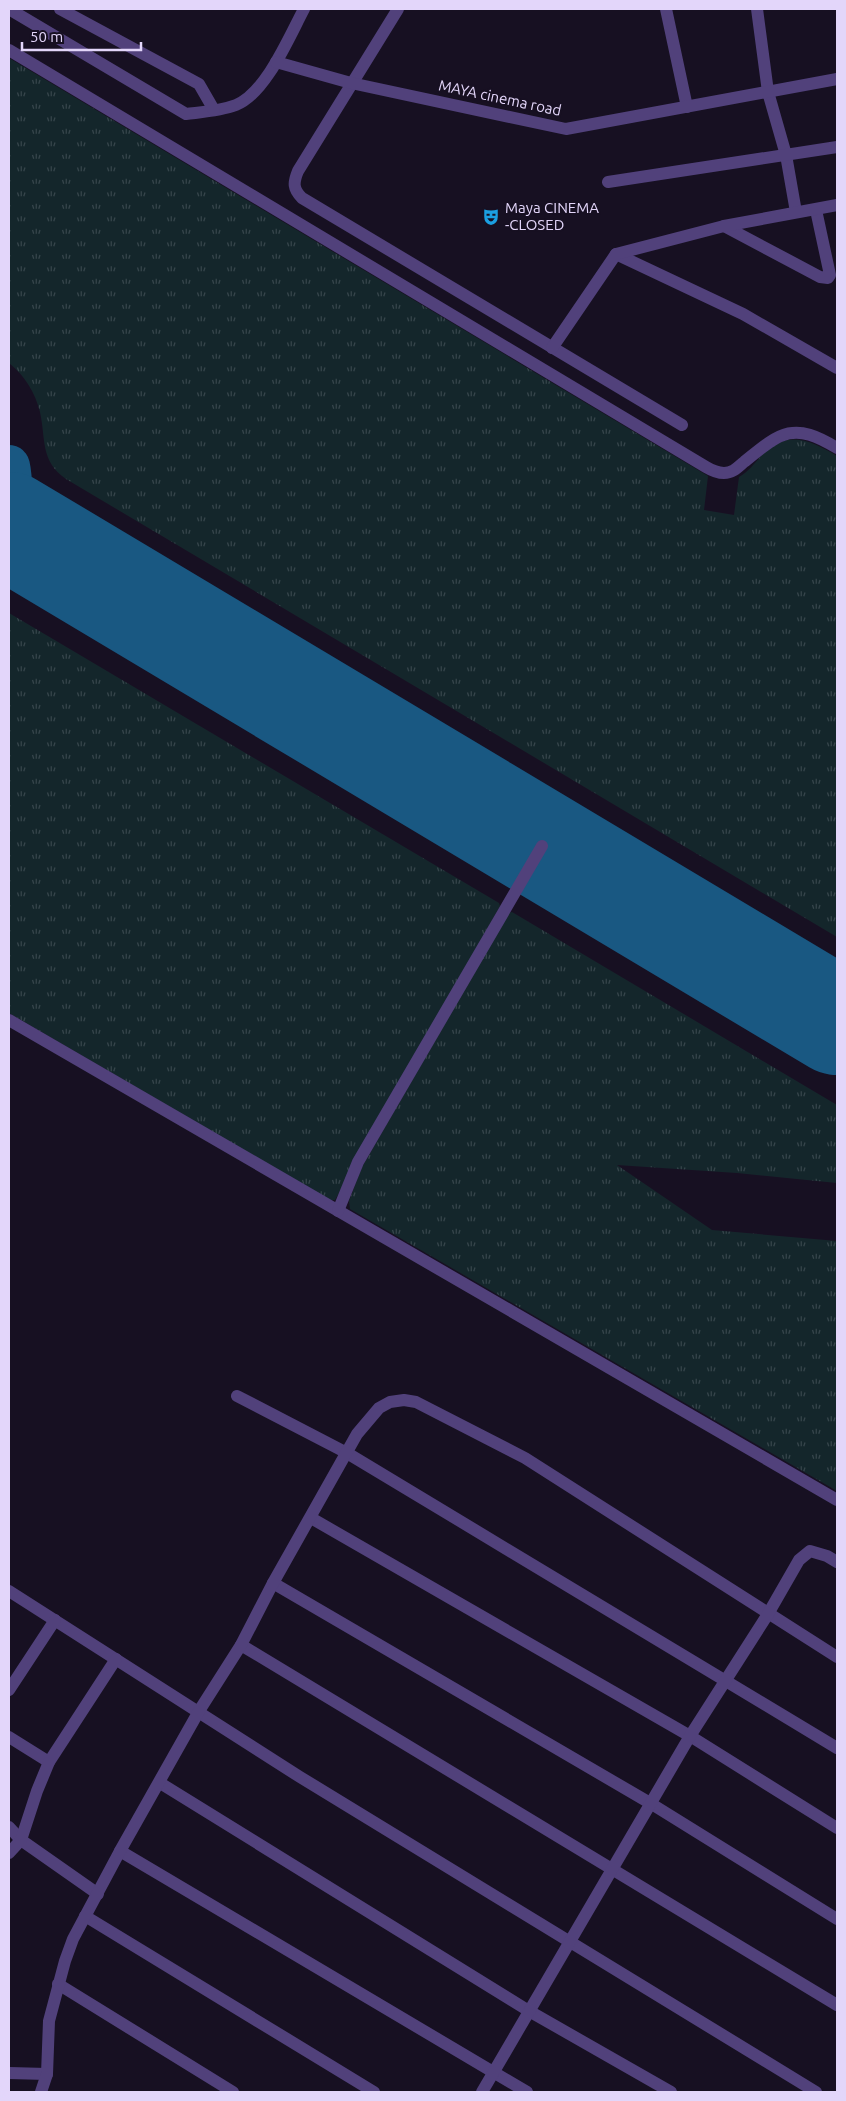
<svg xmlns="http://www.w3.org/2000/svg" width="846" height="2101" viewBox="0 0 846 2101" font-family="Ubuntu,sans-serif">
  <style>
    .grass { fill: url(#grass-tufts) }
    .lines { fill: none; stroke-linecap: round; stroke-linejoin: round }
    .taxiway { stroke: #195882; stroke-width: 42 }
    .runway { stroke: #195882; stroke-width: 108 }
    .minor { stroke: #51417b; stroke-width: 12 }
    .labels { text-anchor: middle; stroke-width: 4; stroke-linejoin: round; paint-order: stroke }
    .street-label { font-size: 15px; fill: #e3d6fa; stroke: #171022 }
    .poi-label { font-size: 15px; fill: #e3d6fa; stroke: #171022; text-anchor: start }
  </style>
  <defs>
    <pattern id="grass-tufts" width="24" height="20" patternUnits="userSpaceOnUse" patternTransform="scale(1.25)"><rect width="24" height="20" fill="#14262b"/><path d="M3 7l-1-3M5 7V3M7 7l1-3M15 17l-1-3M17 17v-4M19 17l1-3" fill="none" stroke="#36454b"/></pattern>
  </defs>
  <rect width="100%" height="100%" fill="#171022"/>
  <!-- grass -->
  <g class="grass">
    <path d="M9 58 708 476 704 510 734 515 739 477C748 472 754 464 761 456 787 429 809 440 837 456V937L66 479C40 461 46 439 40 412 35 392 25 376 9 363Z"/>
    <path d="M9 613 499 903 500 906 335 1200H330L9 1013Z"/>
    <path d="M512 912 837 1105V1183L737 1173 617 1165 712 1230 837 1241V1491L350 1209 349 1201 362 1167 509 913Z"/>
  </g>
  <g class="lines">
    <!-- taxiway -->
    <path class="taxiway" d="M9 466C14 487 8 516 18 532"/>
    <!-- runway -->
    <path class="runway" d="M9 526 837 1021"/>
    <!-- minor -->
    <g class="minor">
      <path d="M9 9 186 114C202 112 220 111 236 105 266 93 289 37 304 9"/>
      <path d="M60 9 199 84 214 110"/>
      <path d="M398 9 298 171C293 183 293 189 302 198L682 425"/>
      <path d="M666 9 687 107"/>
      <path d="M757 9 768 92 786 155 796 212"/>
      <path d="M9 50 706 467C711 470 718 473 724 473 733 473 738 467 744 462 781 432 793 421 837 448"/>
      <path d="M276 62 351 83 566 129 837 79"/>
      <path d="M608 182 837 147"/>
      <path d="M724 226 820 277 828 278 830 275 816 210"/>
      <path d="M616 254 743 314 837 368"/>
      <path d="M552 348 616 254 724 226 837 205"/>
      <path d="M9 1020 837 1500"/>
      <path d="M338 1211 358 1162 542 846"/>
      <path d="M237 1396 347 1453 837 1748"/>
      <path d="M311 1518 690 1736 837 1828"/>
      <path d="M273 1583 650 1803 837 1919"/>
      <path d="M9 1591 300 1777 816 2092"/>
      <path d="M241 1645 837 2005"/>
      <path d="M9 1690 55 1620"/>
      <path d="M9 1737 49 1762"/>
      <path d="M160 1783 529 2011 671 2092"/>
      <path d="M9 1827 21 1840 98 1894"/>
      <path d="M120 1851 527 2092"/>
      <path d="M9 1853 21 1840 37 1791 49 1762 116 1659"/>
      <path d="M85 1916 374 2092"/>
      <path d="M58 1984 233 2092"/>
      <path d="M9 2073 47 2074"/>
      <path d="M41 2092 47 2074 49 2021 65 1961 73 1939 120 1851 199 1711 241 1645 273 1583 357 1434 379 1408 390 1402 404 1400 416 1402 525 1458 837 1657"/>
      <path d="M482 2092 690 1736 768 1614 799 1560 810 1551 827 1556 837 1562"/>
    </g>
  </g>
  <!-- icons -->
  <defs>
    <g id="theatre-bare" transform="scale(1.35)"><path d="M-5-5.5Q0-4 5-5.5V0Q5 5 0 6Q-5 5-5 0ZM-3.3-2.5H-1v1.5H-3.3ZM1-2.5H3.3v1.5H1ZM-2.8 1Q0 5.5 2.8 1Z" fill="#1b9fe1" stroke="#171022" stroke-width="2.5" paint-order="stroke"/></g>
  </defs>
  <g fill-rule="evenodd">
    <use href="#theatre-bare" x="491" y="217"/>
  </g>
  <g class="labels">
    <!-- street labels -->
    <g class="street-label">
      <text transform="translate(500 98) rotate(12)" y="5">MAYA cinema road</text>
    </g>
    <!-- poi labels -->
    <g class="poi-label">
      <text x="505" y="213">Maya CINEMA<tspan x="505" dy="17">-CLOSED</tspan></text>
    </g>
  </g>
  <!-- border -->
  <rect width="846" height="2101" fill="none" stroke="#e3d6fa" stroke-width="20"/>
  <!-- scale -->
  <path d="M22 42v8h119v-8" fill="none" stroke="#e3d6fa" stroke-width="2.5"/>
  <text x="30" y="42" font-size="15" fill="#e3d6fa" stroke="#171022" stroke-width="4" paint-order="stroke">50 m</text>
</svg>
